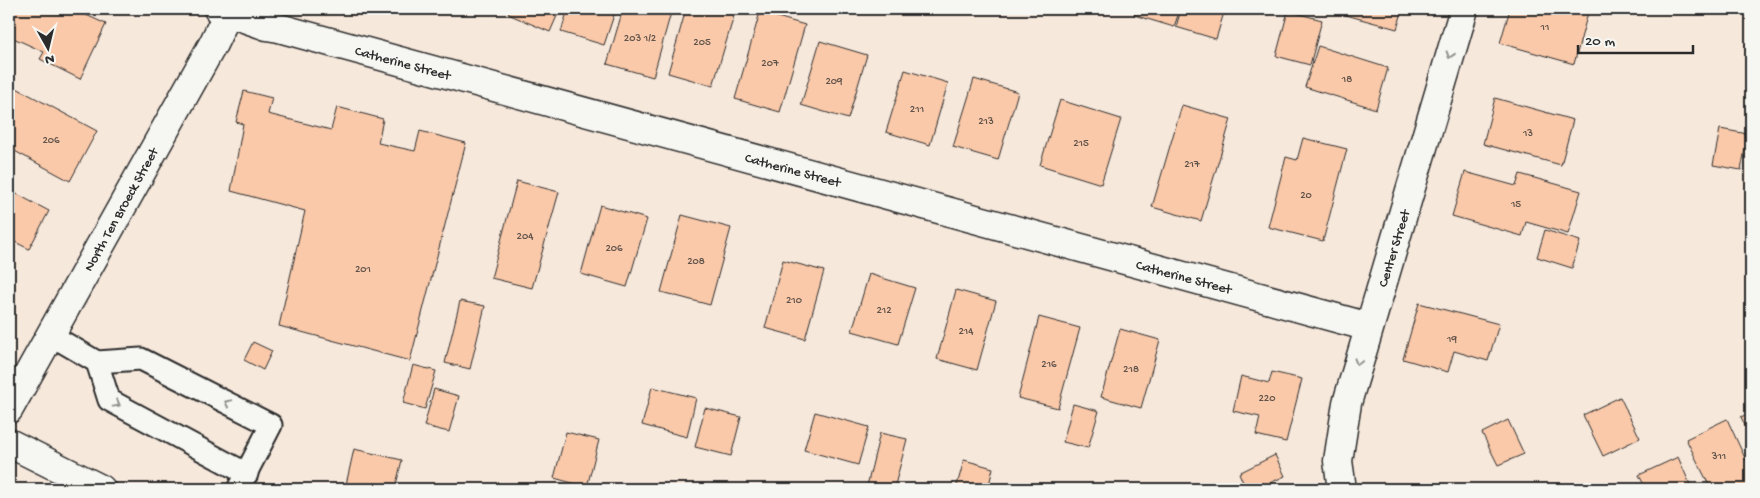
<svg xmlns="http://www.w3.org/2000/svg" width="1760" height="498" viewBox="0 0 1760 498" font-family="'Gochi Hand',sans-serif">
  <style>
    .building { fill: #fac9a9; stroke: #2b2b2b }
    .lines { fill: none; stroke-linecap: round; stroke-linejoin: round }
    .lane-casing { stroke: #2b2b2b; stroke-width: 25 }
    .street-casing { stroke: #2b2b2b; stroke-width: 31 }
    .lane { stroke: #f6f6f2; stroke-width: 21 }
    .street { stroke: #f6f6f2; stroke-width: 28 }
    .oneway { stroke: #90908e }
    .labels { text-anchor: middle; stroke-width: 4.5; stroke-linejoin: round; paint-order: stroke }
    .number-label { font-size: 11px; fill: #5f524a }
    .street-label { font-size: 14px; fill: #2b2b2b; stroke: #f6f6f2 }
  </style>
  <rect width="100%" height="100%" fill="#f7e8dc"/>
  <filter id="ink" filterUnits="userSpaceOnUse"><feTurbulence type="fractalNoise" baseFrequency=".02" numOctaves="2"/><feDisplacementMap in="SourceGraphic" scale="10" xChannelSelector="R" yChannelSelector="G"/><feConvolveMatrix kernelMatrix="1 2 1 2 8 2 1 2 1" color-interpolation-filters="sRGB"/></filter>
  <g filter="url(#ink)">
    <!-- building -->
    <g class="building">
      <path d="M9 9H76L75 10 106 24 80 79 40 59 44 52 9 36Z"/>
      <path d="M510 9H560L550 32 508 14Z"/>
      <path d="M568 9H616L604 45 561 32Z"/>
      <path d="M623 9H672L653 77 607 64Z"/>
      <path d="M686 9H736L713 86 668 73Z"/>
      <path d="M1136 9H1180L1174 27 1134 15Z"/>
      <path d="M1181 9H1225L1216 39 1176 27Z"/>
      <path d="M1324 9H1403L1397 29Z"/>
      <path d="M1510 9H1589L1574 64 1500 43Z"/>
      <path d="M1288 11 1322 20 1310 65 1276 56Z"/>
      <path d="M760 12 805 25 780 112 735 99Z"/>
      <path d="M820 41 867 55 848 119 801 105Z"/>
      <path d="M1318 46 1388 68 1376 109 1305 87Z"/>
      <path d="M905 70 948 83 930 145 886 132Z"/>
      <path d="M974 79 1018 92 998 160 953 147Z"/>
      <path d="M9 84 97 131 70 181 9 148Z"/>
      <path d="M244 91 272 98 268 114 331 130 337 107 383 119 378 143 415 151 420 131 466 143 410 361 279 326 305 211 231 191 243 124 236 122Z"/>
      <path d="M1495 98 1573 120 1561 165 1483 144Z"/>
      <path d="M1060 100 1121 119 1101 184 1040 165Z"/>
      <path d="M1182 105 1231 119 1201 221 1152 207Z"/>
      <path d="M1720 129 1748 134 1741 170 1713 165Z"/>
      <path d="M1303 138 1347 149 1323 241 1268 227 1286 157 1297 160Z"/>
      <path d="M1465 172 1516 186 1520 174 1581 191 1568 234 1526 222 1522 236 1452 216Z"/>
      <path d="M517 181 559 192 532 288 491 278Z"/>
      <path d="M9 190 49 211 29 249 9 239Z"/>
      <path d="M600 205 647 219 627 287 581 274Z"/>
      <path d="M682 215 731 228 710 305 661 292Z"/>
      <path d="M1545 230 1580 241 1572 268 1537 257Z"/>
      <path d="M783 260 824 271 805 339 765 328Z"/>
      <path d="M869 274 915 288 898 344 852 331Z"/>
      <path d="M956 290 996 301 977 370 937 359Z"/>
      <path d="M460 301 485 306 470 369 445 363Z"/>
      <path d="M1419 303 1499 324 1488 361 1454 351 1448 372 1403 359Z"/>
      <path d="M1039 317 1080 328 1058 408 1018 398Z"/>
      <path d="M1120 329 1160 340 1141 408 1101 397Z"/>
      <path d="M253 342 272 351 263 370 244 360Z"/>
      <path d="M413 365 436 371 425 409 403 403Z"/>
      <path d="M1272 372 1302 379 1286 442 1256 435 1260 417 1233 411 1241 376 1269 383Z"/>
      <path d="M652 387 696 398 687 437 642 425Z"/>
      <path d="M434 389 459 396 449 432 424 426Z"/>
      <path d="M1620 397 1640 438 1603 456 1583 415Z"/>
      <path d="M1073 404 1099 411 1088 448 1063 442Z"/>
      <path d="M705 408 741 417 731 456 695 447Z"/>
      <path d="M815 412 869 427 858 465 804 450Z"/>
      <path d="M1751 412V438L1741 417Z"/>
      <path d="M1727 419 1751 471V489H1711L1686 439Z"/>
      <path d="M1508 420 1524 454 1498 465 1482 433Z"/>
      <path d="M566 432 599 440 587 487 554 478Z"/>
      <path d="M880 433 907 439 894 489H879L867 486Z"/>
      <path d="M354 449 402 460 395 489H345Z"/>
      <path d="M1275 455 1285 476 1257 489H1246L1239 473Z"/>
      <path d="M1678 457 1692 489H1646L1639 475Z"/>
      <path d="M964 460 993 468 988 489H956Z"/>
    </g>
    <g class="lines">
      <!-- lane casing -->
      <g class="lane-casing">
        <g id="lane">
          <path d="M49 334 97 362 141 359 271 425 238 489"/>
          <path d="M97 362 109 400 247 474"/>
        </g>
      </g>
      <!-- street casing -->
      <g class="street-casing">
        <g id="street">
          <path d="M218 9 267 26 279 28 1369 327"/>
          <path d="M9 409 213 44 230 9"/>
          <path d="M9 443 101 489"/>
          <path d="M1342 489 1338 461 1347 403 1464 9"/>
        </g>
      </g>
      <!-- lane -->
      <use href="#lane" class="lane"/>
      <!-- street -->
      <use href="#street" class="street"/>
    </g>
    <!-- one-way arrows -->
    <defs><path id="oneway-chevron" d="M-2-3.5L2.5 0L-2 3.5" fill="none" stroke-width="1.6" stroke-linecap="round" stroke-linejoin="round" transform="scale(1.25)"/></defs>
    <g class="oneway">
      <use href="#oneway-chevron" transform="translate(1450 55) rotate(107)"/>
      <use href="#oneway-chevron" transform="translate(1358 362) rotate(106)"/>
      <use href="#oneway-chevron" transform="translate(228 403) rotate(-153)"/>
      <use href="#oneway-chevron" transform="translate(117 404) rotate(29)"/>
    </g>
  </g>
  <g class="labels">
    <!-- number labels -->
    <g class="number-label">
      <text x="1545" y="30">11</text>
      <text x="640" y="41">203 1/2</text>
      <text x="702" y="45">205</text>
      <text x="770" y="66">207</text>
      <text x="1347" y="82">18</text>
      <text x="834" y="84">209</text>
      <text x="917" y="112">211</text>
      <text x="986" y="124">213</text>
      <text x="1528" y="136">13</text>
      <text x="51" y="143">206</text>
      <text x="1081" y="146">215</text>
      <text x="1192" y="167">217</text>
      <text x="1306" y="198">20</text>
      <text x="1516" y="207">15</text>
      <text x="525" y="239">204</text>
      <text x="614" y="251">206</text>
      <text x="696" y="264">208</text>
      <text x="363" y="272">201</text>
      <text x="794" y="303">210</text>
      <text x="884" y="313">212</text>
      <text x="966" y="334">214</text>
      <text x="1452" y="342">19</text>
      <text x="1049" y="367">216</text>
      <text x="1131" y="372">218</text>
      <text x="1267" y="401">220</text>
      <text x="1719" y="459">311</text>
    </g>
    <!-- street labels -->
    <g class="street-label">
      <text transform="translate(403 62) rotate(15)" y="5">Catherine Street</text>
      <text transform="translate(793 169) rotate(15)" y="5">Catherine Street</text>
      <text transform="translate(120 209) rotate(-61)" y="5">North Ten Broeck Street</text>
      <text transform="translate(1393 248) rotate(-73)" y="5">Center Street</text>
      <text transform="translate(1184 276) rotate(15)" y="5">Catherine Street</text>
    </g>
  </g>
  <!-- margin -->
  <rect width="1760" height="498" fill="none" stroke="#f6f6f2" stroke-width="30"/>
  <rect x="15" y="15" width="1730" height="468" fill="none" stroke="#2b2b2b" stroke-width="2" filter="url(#ink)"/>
  <!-- north arrow -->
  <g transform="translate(48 48) rotate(172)" stroke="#f6f6f2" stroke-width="4" paint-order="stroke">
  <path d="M0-4L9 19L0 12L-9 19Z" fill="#2b2b2b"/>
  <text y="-8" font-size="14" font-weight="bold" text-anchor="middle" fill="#2b2b2b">N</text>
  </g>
  <!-- scale -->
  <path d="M1578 45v8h115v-8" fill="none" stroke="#2b2b2b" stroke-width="2.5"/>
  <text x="1585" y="45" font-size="15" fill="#2b2b2b" stroke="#f6f6f2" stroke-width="4" paint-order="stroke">20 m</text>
</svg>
